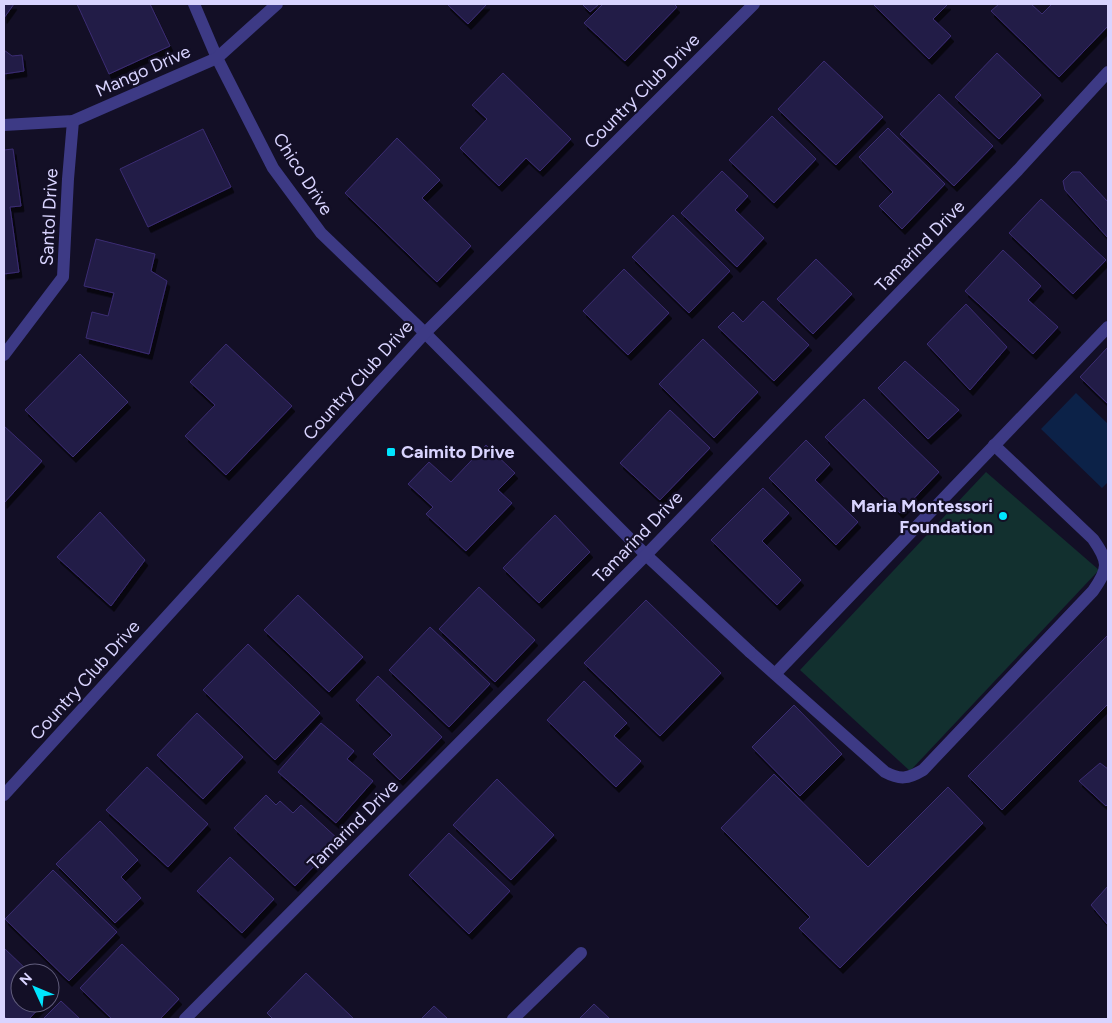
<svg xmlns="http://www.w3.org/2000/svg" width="1112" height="1023" viewBox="0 0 1112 1023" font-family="Figtree,sans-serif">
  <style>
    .green { fill: #12302f }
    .water { fill: #0c2248 }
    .building { fill: #241b47; stroke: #3b2d73; filter: url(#shadow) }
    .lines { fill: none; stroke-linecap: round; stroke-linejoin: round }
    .service { stroke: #3d3a85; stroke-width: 12 }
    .minor { stroke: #3d3a85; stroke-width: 12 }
    .tertiary { stroke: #3d3a85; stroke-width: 12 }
    .poi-dot { fill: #00e5ff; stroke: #130f26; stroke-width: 2 }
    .labels { text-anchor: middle; stroke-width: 4.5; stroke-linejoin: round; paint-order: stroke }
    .street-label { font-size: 18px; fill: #d9d4ff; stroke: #130f26 }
    .poi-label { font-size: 18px; font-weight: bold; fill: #d9d4ff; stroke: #130f26; text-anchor: start }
  </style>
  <defs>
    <filter id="shadow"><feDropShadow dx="3" dy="5.5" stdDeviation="0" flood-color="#0009"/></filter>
  </defs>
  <rect width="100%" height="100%" fill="#130f26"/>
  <!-- green -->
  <path class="green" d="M986 472 1099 570 910 771 800 670Z"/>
  <!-- water -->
  <path class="water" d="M1076 393 1108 424V482L1102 488 1041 429Z"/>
  <!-- building -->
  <g class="building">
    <path d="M4 4H14L4 18Z"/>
    <path d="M77 4H150L170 46 109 74Z"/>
    <path d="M447 4H487L468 24Z"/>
    <path d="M582 4H599L590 12Z"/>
    <path d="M603 4H674L677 7 625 61 584 23Z"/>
    <path d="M873 4H948L933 19 951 36 929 59Z"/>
    <path d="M999 4H1031L1042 14 1052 4H1108V26L1059 77 991 11Z"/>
    <path d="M4 50 12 56 22 55 24 71 4 74Z"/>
    <path d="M997 53 1041 95 999 139 955 97Z"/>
    <path d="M824 61 883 117 836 165 778 109Z"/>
    <path d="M503 73 571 139 540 171 526 158 499 186 460 148 487 119 472 105Z"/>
    <path d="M939 94 993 146 954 186 900 134Z"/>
    <path d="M772 116 816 159 774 203 729 160Z"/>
    <path d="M888 128 945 184 902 229 879 206 893 192 859 157Z"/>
    <path d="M203 129 231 187 148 227 120 169Z"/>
    <path d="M397 138 440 180 422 198 471 246 437 282 345 193Z"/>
    <path d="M13 149 21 206 10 207 19 272 4 274V150Z"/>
    <path d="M722 171 748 196 735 210 764 238 737 267 681 213Z"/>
    <path d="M1072 172H1080L1108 202V238L1065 190 1063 181Z"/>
    <path d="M1041 199 1106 260 1073 294 1009 233Z"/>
    <path d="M673 215 730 271 689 313 632 257Z"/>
    <path d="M96 239 155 254 151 271 167 281 149 354 86 338 92 312 108 316 114 293 84 286Z"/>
    <path d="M1003 250 1041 286 1028 300 1058 327 1033 354 965 291Z"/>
    <path d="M816 259 852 294 813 334 777 299Z"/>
    <path d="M624 269 669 313 628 355 583 311Z"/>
    <path d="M763 301 809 345 774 381 718 327 733 312 743 322Z"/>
    <path d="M966 304 1007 347 970 390 927 344Z"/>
    <path d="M703 339 758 392 714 438 659 384Z"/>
    <path d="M226 344 292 406 226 475 185 436 215 405 190 382Z"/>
    <path d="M1108 347V404L1080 377Z"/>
    <path d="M80 354 128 402 73 457 25 410Z"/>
    <path d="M905 361 959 410 928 439 878 388Z"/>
    <path d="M864 399 939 472 900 513 825 437Z"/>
    <path d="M670 410 710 448 660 500 620 463Z"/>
    <path d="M4 426 42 461 4 503Z"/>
    <path d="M806 440 830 464 815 480 858 522 836 545 769 478Z"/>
    <path d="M486 445 515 473 498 490 512 503 466 551 426 514 433 507 408 484 429 462 451 482Z"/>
    <path d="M763 488 789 513 762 541 801 580 777 605 711 540Z"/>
    <path d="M100 512 145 560 111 606 57 557Z"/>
    <path d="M555 515 590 552 539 603 503 568Z"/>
    <path d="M479 587 535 640 495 682 439 629Z"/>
    <path d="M298 595 363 657 329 692 264 630Z"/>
    <path d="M646 600 721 673 660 736 584 663Z"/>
    <path d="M430 627 490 684 449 727 389 670Z"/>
    <path d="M1108 635V704L1002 810 968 776Z"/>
    <path d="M248 644 320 713 275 760 203 690Z"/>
    <path d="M378 676 442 737 400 780 373 754 392 735 356 700Z"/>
    <path d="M584 681 627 723 614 736 641 761 616 787 547 720Z"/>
    <path d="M794 705 842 754 800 796 752 747Z"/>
    <path d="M197 713 243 757 203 799 157 755Z"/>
    <path d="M321 723 354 751 347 759 373 781 336 823 278 772Z"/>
    <path d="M1100 763 1108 769V804L1106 806 1079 781Z"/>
    <path d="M147 767 208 824 168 867 106 810Z"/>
    <path d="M774 774 868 867 948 787 983 823 840 968 799 928 810 917 721 828Z"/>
    <path d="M497 779 554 835 511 880 453 825Z"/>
    <path d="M266 795 276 805 280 801 293 813 301 805 339 840 295 886 234 828Z"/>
    <path d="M100 821 138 860 121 877 141 898 115 923 56 864Z"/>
    <path d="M449 833 510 891 469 934 409 875Z"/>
    <path d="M230 857 274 899 242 933 197 891Z"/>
    <path d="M53 870 117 932 69 981 5 919Z"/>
    <path d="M1108 886V925L1091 905Z"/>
    <path d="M122 944 179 999 160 1019H112L80 988Z"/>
    <path d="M4 948 30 973H20V1003H44L29 1019H7L4 1016Z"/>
    <path d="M306 973 354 1019H273L267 1013Z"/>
    <path d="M61 1001 80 1019H43Z"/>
    <path d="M594 1004 610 1019H579Z"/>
    <path d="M434 1006 448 1019H421Z"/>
  </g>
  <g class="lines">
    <!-- service -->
    <g class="service">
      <path d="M750 652 885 772C900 780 908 779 923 770L1093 591C1109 568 1109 562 1093 539L994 445"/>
      <path d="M775 674 1108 327"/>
    </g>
    <!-- minor -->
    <g class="minor">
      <path d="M194 4 217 58 273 168 321 233 425 333 646 555 750 652"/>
      <path d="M4 125 73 121 217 58 277 4"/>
      <path d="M4 355 63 277 68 179 73 121"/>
      <path d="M185 1019 646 555 1018 170 1108 72"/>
      <path d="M513 1019 581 953"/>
    </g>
    <!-- tertiary -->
    <path class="tertiary" d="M4 795 425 333 754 4"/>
  </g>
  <!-- markers -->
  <g class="poi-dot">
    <rect x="386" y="447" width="10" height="10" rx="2.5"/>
    <circle cx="1003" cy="516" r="5"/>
  </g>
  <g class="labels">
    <!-- street labels -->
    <g class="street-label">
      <text transform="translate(143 71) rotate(-24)" y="6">Mango Drive</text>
      <text transform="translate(642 91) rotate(-45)" y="6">Country Club Drive</text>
      <text transform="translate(303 174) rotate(57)" y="6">Chico Drive</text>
      <text transform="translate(49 217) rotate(-87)" y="6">Santol Drive</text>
      <text transform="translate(920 246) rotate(-46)" y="6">Tamarind Drive</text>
      <text transform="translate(358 380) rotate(-48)" y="6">Country Club Drive</text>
      <text transform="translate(638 537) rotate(-46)" y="6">Tamarind Drive</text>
      <text transform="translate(85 680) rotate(-48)" y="6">Country Club Drive</text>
      <text transform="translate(353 825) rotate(-45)" y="6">Tamarind Drive</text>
    </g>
    <!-- poi labels -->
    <g class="poi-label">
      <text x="401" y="458">Caimito Drive</text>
      <text x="993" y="512" text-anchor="end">Maria Montessori<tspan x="993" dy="21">Foundation</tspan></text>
    </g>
  </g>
  <!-- border -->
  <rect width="1112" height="1023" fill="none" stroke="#d9d4ff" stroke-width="10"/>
  <!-- north arrow -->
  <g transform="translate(35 988) rotate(314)"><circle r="24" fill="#130f26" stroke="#625e7d"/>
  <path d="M0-4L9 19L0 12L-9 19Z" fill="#00e5ff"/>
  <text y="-8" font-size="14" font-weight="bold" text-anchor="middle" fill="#d9d4ff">N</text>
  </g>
</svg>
